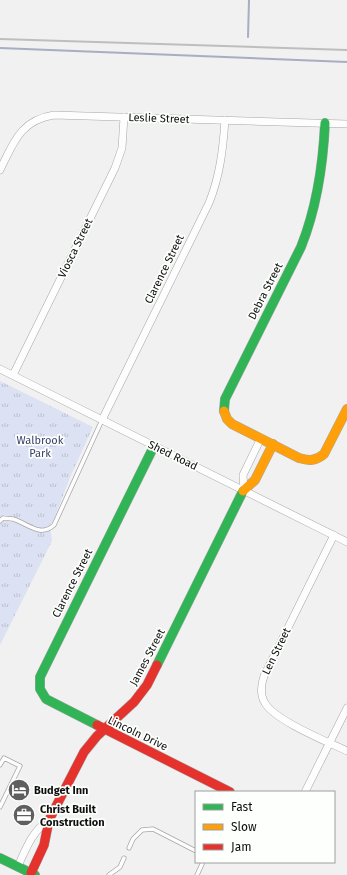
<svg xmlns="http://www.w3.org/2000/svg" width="347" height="875" viewBox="0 0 347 875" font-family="'Fira Sans',sans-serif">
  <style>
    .park { fill: url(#park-tufts) }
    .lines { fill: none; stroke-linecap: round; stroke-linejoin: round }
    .stream { stroke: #a8adc3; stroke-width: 2 }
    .lane-casing { stroke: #a6a7a6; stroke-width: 5 }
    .street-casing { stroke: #a6a7a6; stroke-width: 8 }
    .fast-casing { stroke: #a6a7a6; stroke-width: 10 }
    .slow-casing { stroke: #a6a7a6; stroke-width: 10 }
    .jam-casing { stroke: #a6a7a6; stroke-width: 10 }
    .lane { stroke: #fdfdfd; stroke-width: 3.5 }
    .street { stroke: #fdfdfd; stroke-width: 7 }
    .fast { stroke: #30b455; stroke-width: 9 }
    .slow { stroke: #ff9f0a; stroke-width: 9 }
    .jam { stroke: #e5322d; stroke-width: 9 }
    .rail { stroke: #bdbebd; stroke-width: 2 }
    .labels { text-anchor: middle; stroke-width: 3.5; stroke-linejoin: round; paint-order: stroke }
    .street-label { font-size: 11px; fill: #0e0f0e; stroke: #fdfffc }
    .park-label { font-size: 11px; fill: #383f6d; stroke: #fdfffc }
    .poi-label { font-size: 11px; font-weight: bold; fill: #0e0f0e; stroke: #fdfffc; text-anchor: start }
  </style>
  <defs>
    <pattern id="park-tufts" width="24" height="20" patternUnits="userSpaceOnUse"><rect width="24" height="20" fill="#dce1f3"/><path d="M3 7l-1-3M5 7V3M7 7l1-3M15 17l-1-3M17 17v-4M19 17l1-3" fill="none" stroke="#bcc0cf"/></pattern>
  </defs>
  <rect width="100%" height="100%" fill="#f0f1f0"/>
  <!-- park -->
  <path class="park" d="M0 381 93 427 71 475 54 519 50 525 52 541 0 645Z"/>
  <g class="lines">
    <!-- stream -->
    <g class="stream">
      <path d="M248 37 249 0"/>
      <path d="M0 48 347 62"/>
    </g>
    <!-- lane casing -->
    <g class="lane-casing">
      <g id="lane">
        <path d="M0 521 3 518C6 519 10 518 13 519 27 523 40 538 54 525L102 420"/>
        <path d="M0 765 4 758 20 766 0 807"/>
        <path d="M129 848 133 839 142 830 153 829 196 851"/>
        <path d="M109 875 120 867 124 858"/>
        <path d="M197 875 203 862"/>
      </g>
    </g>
    <!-- street casing -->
    <g class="street-casing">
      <g id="street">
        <path d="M0 170C13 144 20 120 54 115L347 124"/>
        <path d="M0 369 347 542"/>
        <path d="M13 375 115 168 122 148 124 117"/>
        <path d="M102 420 209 203C220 176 223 149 225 120"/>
        <path d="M244 490 243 475 261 438"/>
        <path d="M334 535 264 676C261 685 260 695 265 703 274 720 328 742 347 751"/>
        <path d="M305 792 347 708"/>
        <path d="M18 866C26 849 32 831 49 820"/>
      </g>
    </g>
    <!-- fast casing -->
    <g class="fast-casing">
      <g id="fast">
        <path d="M224 411 225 399 301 247C317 207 323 166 325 123"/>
        <path d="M157 665 243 491"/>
        <path d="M97 725 46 699 40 689V677L154 446"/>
        <path d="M0 858 35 875"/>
      </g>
    </g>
    <!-- slow casing -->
    <g class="slow-casing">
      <g id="slow">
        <path d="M224 411 227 419 232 424 299 458C309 461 316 461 324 454L347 409"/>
        <path d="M243 491 255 480 273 444"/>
      </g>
    </g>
    <!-- jam casing -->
    <g class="jam-casing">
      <g id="jam">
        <path d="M97 725 230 792"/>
        <path d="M31 873 44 845 49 820 84 752 97 736 134 702 147 685 157 665"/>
      </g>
    </g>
    <!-- lane -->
    <use href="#lane" class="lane"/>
    <!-- street -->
    <use href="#street" class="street"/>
    <!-- fast -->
    <use href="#fast" class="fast"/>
    <!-- slow -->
    <use href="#slow" class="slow"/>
    <!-- jam -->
    <use href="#jam" class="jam"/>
    <!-- rail -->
    <path class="rail" d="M0 39 347 50"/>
  </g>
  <!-- icons -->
  <defs>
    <g id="hotel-disc" transform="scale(1.15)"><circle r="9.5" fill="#5d5e5d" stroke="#fdfffc"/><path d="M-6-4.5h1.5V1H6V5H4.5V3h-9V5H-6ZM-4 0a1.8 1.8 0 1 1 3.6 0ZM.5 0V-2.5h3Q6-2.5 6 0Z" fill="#fff"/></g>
    <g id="office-disc" transform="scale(1.15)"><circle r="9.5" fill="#5d5e5d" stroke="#fdfffc"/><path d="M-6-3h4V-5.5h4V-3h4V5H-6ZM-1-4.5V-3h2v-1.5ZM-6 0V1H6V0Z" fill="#fff"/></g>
  </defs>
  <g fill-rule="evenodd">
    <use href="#hotel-disc" x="19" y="790"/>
    <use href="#office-disc" x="24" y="815"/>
  </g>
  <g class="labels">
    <!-- street labels -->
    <g class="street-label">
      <text transform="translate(159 118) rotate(2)" y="4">Leslie Street</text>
      <text transform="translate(75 248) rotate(-64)" y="4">Viosca Street</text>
      <text transform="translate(164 269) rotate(-64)" y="4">Clarence Street</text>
      <text transform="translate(265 291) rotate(-63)" y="4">Debra Street</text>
      <text transform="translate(173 455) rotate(26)" y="4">Shed Road</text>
      <text transform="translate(72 583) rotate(-63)" y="4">Clarence Street</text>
      <text transform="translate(276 651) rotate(-64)" y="4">Len Street</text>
      <text transform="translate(147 657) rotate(-62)" y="4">James Street</text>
      <text transform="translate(138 733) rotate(26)" y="4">Lincoln Drive</text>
    </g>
    <!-- park labels -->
    <g class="park-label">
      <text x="40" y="444">Walbrook<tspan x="40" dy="13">Park</tspan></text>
    </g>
    <!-- poi labels -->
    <g class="poi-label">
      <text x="34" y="794">Budget Inn</text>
      <text x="40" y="813">Christ Built<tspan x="40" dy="13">Construction</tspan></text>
    </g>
  </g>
  <!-- legend -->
  <rect x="195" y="791" width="140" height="72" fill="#fdfffc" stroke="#9d9f9d"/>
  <rect x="203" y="804" width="20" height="6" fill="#30b455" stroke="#9d9f9d"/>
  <text x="231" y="811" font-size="12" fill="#0e0f0e">Fast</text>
  <rect x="203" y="824" width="20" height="6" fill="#ff9f0a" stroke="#9d9f9d"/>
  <text x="231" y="831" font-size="12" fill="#0e0f0e">Slow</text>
  <rect x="203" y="844" width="20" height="6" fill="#e5322d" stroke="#9d9f9d"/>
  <text x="231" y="851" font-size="12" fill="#0e0f0e">Jam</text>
</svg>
